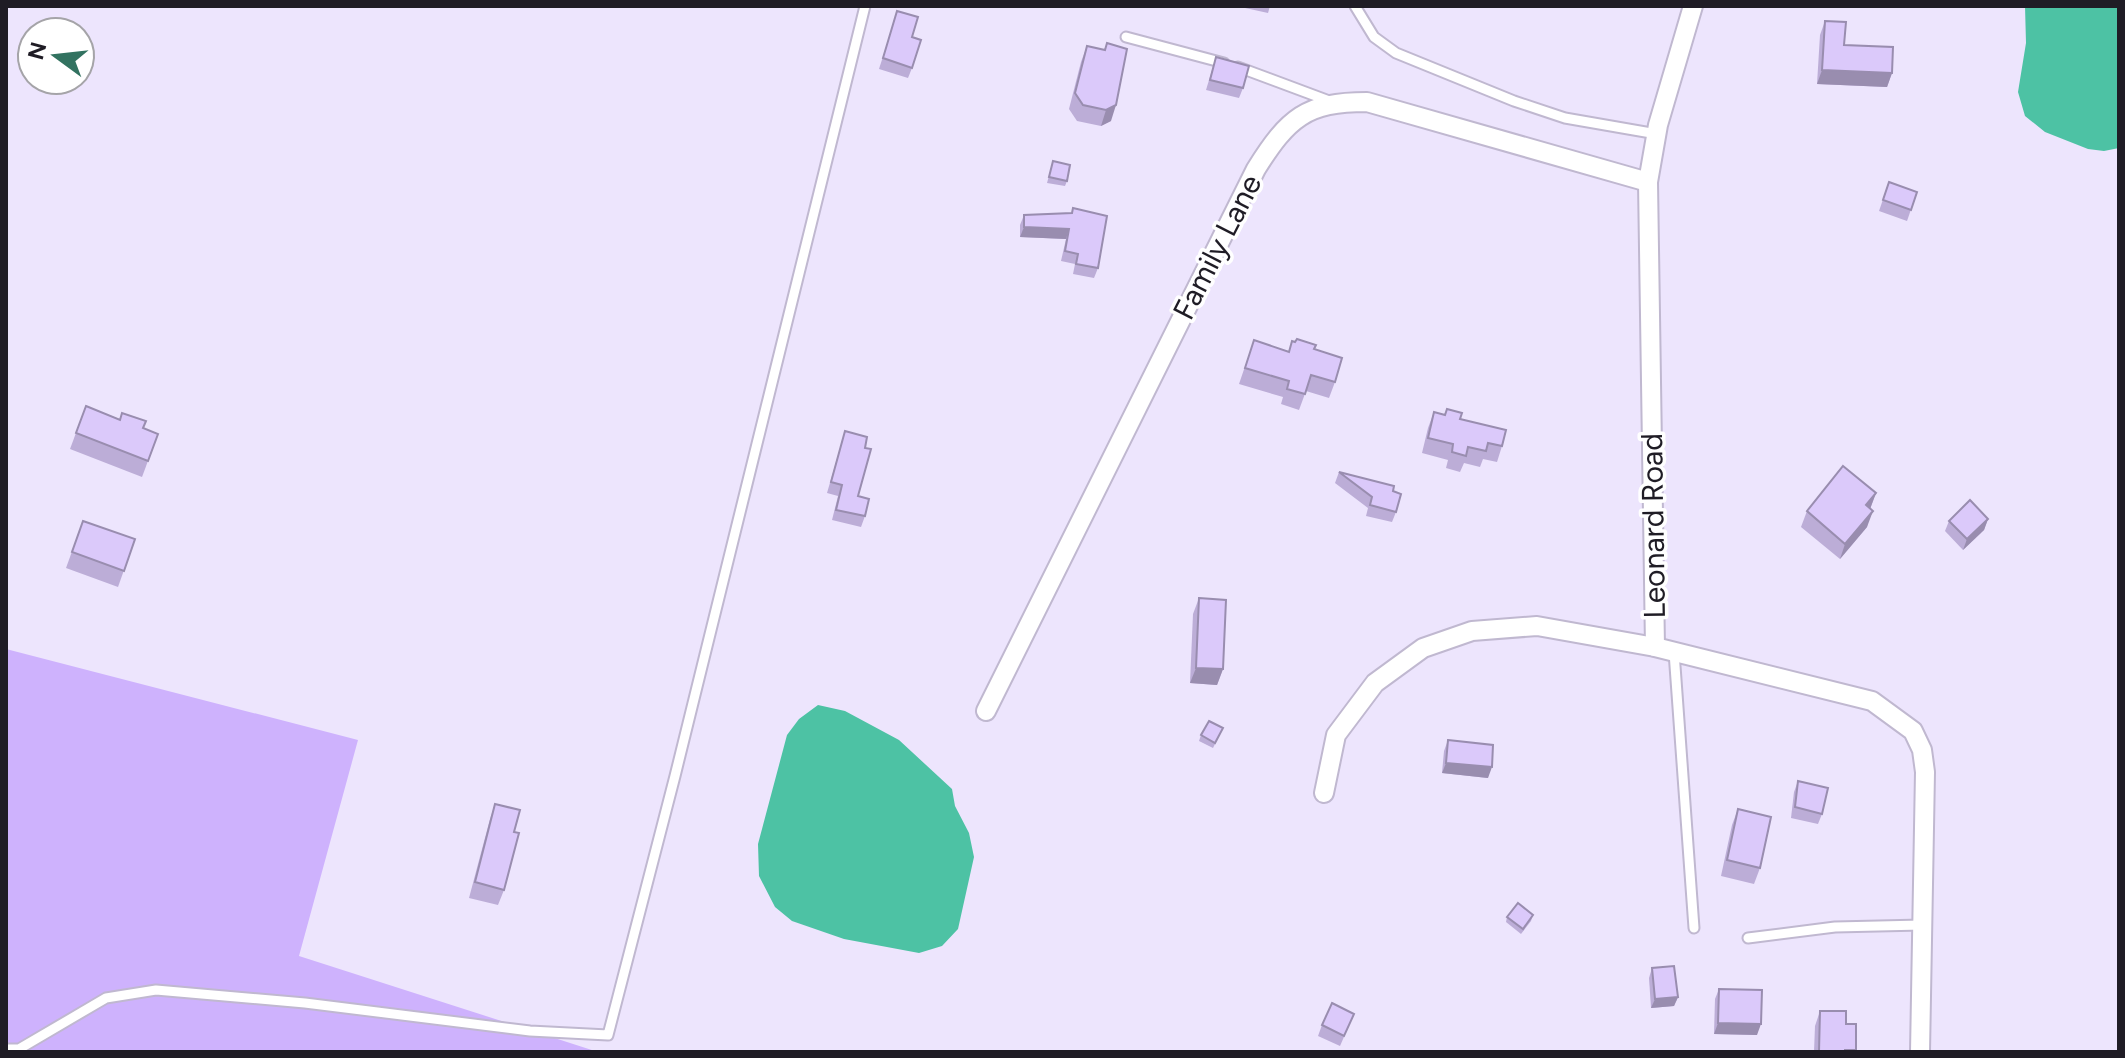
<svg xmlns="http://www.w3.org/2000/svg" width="2125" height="1058" font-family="Figtree,sans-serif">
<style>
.green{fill:#ceb2fd}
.water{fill:#4dc2a4}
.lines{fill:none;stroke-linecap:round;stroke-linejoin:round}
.service-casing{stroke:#c0b8d0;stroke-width:13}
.minor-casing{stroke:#c0b8d0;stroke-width:22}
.service{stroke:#fff;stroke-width:9}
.minor{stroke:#fff;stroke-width:18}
.wall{fill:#bcadd7}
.shaded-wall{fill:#998daf}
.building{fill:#dbc9fa;stroke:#998daf;stroke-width:2}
.labels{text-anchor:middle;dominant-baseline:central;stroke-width:7;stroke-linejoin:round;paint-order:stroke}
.street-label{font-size:30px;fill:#1f1c25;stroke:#fff}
</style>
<rect width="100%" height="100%" fill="#ede5fd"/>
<!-- green -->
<path class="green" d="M6 649 358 740 299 956 598 1052H6Z"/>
<!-- water -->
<g class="water">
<path d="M2025 6H2119V148L2104 151 2088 149 2045 132 2025 116 2018 92 2026 43Z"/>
<path d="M818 705 845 711 899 740 952 789 955 806 969 833 974 857 958 929 942 946 919 953 844 939 792 921 775 907 759 876 758 844 787 735 799 719Z"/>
</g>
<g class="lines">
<defs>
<g id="service">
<path d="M1355 6 1374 37 1396 53 1514 101 1565 118 1657 134"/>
<path d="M1126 37 1224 63"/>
<path d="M1238 67 1332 102"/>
<path d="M1674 652 1694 928"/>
<path d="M1748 938 1835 927 1922 925"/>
<path d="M6 1049H19L106 998 156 990 305 1003 530 1031 608 1035 675 776 865 6"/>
</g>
<g id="minor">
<path d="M1655 647 1648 182 1658 125 1693 6"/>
<path d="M986 711 1256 169C1288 118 1306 102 1367 102L1648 182"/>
<path d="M1324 793 1336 735 1375 683 1423 648 1472 631 1537 626 1655 647 1872 701 1913 731 1922 750 1925 772 1920 1052"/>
</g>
</defs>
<!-- service casing -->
<use href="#service" class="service-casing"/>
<!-- minor casing -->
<use href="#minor" class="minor-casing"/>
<!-- service -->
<use href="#service" class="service"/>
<!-- minor -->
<use href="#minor" class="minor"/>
</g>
<!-- wall -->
<g class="wall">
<path d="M1236 6H1270L1268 13Z"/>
<path d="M1825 21 1844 45 1892 73 1887 87 1817 84 1820 35Z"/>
<path d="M894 22 912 37V68L908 78 879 69Z"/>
<path d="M1087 46 1111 121 1101 126 1077 121 1069 109 1081 62Z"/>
<path d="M1216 57 1243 88 1239 98 1206 90Z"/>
<path d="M1053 161 1067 181 1065 186 1047 183Z"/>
<path d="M1889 182 1917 192 1907 221 1879 211Z"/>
<path d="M1071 213 1098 268 1094 278 1073 274 1075 264 1061 261 1066 239 1020 237V225L1024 215Z"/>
<path d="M1254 340 1288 351 1314 349 1335 382 1329 398 1306 391 1299 410 1281 404 1283 397 1239 384Z"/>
<path d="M86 406 158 434 142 477 70 449Z"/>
<path d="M1434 412 1460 419 1502 446 1497 462 1483 459 1480 467 1464 463 1460 472 1446 468 1448 460 1422 453 1428 428Z"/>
<path d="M845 431 865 448 858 496 865 516 861 527 832 520 838 496 827 493Z"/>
<path d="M1339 472 1393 491 1396 512 1392 522 1366 516 1368 508 1335 483Z"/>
<path d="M1876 493 1870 509 1867 527 1840 559 1801 527 1807 511Z"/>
<path d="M1988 519 1984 530 1963 550 1945 531 1949 521Z"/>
<path d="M83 521 135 539 118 587 66 568Z"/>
<path d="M1199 598 1223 669 1217 685 1190 683 1193 614Z"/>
<path d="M1223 728 1213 748 1199 741 1201 735Z"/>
<path d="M1448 740 1488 778 1442 773 1444 751Z"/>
<path d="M1798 781 1822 814 1818 824 1791 818 1794 792Z"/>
<path d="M495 804 504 890 498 905 469 898 490 819Z"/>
<path d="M1738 809 1760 868 1754 884 1721 876 1732 825Z"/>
<path d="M1533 915 1531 921 1521 934 1506 922 1507 917Z"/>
<path d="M1652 968 1678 997 1674 1006 1651 1008 1649 978Z"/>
<path d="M1719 989 1757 1035 1714 1034 1715 999Z"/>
<path d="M1820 1011 1846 1024 1855 1052H1814L1815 1026Z"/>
<path d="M1354 1014 1340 1046 1318 1036 1322 1025Z"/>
</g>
<!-- shaded-wall -->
<g class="shaded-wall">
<path d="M1822 70 1892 73 1887 87 1817 84Z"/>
<path d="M1116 105 1111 121 1101 126 1106 110Z"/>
<path d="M1024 227 1069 229 1066 239 1020 237Z"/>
<path d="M1876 493 1870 509 1866 505Z"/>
<path d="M1873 511 1867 527 1840 559 1845 544Z"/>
<path d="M1988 519 1984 530 1963 550 1967 539Z"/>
<path d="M1196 668 1223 669 1217 685 1190 683Z"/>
<path d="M1446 763 1492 767 1488 778 1442 773Z"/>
<path d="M1678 997 1674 1006 1651 1008 1655 999Z"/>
<path d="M1718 1023 1761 1024 1757 1035 1714 1034Z"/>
</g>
<!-- building -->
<g class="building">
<path d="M897 11 918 17 912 37 921 40 912 68 883 58Z"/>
<path d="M1825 21 1846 22 1844 45 1893 47 1892 73 1822 70Z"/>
<path d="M1107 43 1127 49 1116 105 1106 110 1083 105 1075 93 1087 46 1105 50Z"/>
<path d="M1216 57 1249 66 1243 88 1210 80Z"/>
<path d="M1053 161 1070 165 1067 181 1049 177Z"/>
<path d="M1889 182 1917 192 1911 210 1883 200Z"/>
<path d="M1073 208 1107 216 1098 268 1076 264 1078 254 1065 251 1069 229 1024 227V215L1072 213Z"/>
<path d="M1297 339 1316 345 1314 349 1342 358 1335 382 1311 375 1305 394 1287 389 1289 381 1245 368 1254 340 1289 352 1292 341 1295 342Z"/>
<path d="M86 406 120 420 122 413 146 421 143 428 158 434 148 461 76 433Z"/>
<path d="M1447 409 1462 413 1460 419 1506 430 1502 446 1488 443 1486 451 1468 447 1466 456 1452 452 1453 444 1428 438 1434 412 1445 415Z"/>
<path d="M845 431 867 437 865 448 871 449 858 496 869 499 865 516 836 510 842 485 831 482Z"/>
<path d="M1843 466 1876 493 1866 505 1873 511 1845 544 1807 511Z"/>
<path d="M1339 472 1394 486 1393 491 1401 494 1396 512 1370 505 1372 497Z"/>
<path d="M1970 500 1988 519 1967 539 1949 521Z"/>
<path d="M83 521 135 539 124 571 72 552Z"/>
<path d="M1199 598 1226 600 1223 669 1196 668Z"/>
<path d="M1209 721 1223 728 1215 743 1201 735Z"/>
<path d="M1448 740 1493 745 1492 767 1446 763Z"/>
<path d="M1798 781 1828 788 1822 814 1795 807Z"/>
<path d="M495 804 520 810 514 832 519 833 504 890 475 882Z"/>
<path d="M1738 809 1771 817 1760 868 1727 860Z"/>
<path d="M1518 903 1533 915 1523 929 1507 917Z"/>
<path d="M1674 966 1678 997 1655 999 1652 968Z"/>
<path d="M1719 989 1762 990 1761 1024 1718 1023Z"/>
<path d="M1332 1003 1354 1014 1344 1036 1322 1025Z"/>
<path d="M1820 1011H1846V1024H1856V1050H1845V1052H1819Z"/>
</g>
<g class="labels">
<!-- street labels -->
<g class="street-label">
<text transform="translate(1217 247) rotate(-63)">Family Lane</text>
<text transform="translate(1653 526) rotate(-91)">Leonard Road</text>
</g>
</g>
<!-- border -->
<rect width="2125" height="1058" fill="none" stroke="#1f1c25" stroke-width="16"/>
<!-- north arrow -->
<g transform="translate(56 56) rotate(285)"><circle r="38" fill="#ffffff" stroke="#a5a4a8" stroke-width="2"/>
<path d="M0-6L14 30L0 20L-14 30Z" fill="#327260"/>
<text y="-12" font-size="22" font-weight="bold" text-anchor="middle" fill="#1f1c25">N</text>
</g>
</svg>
